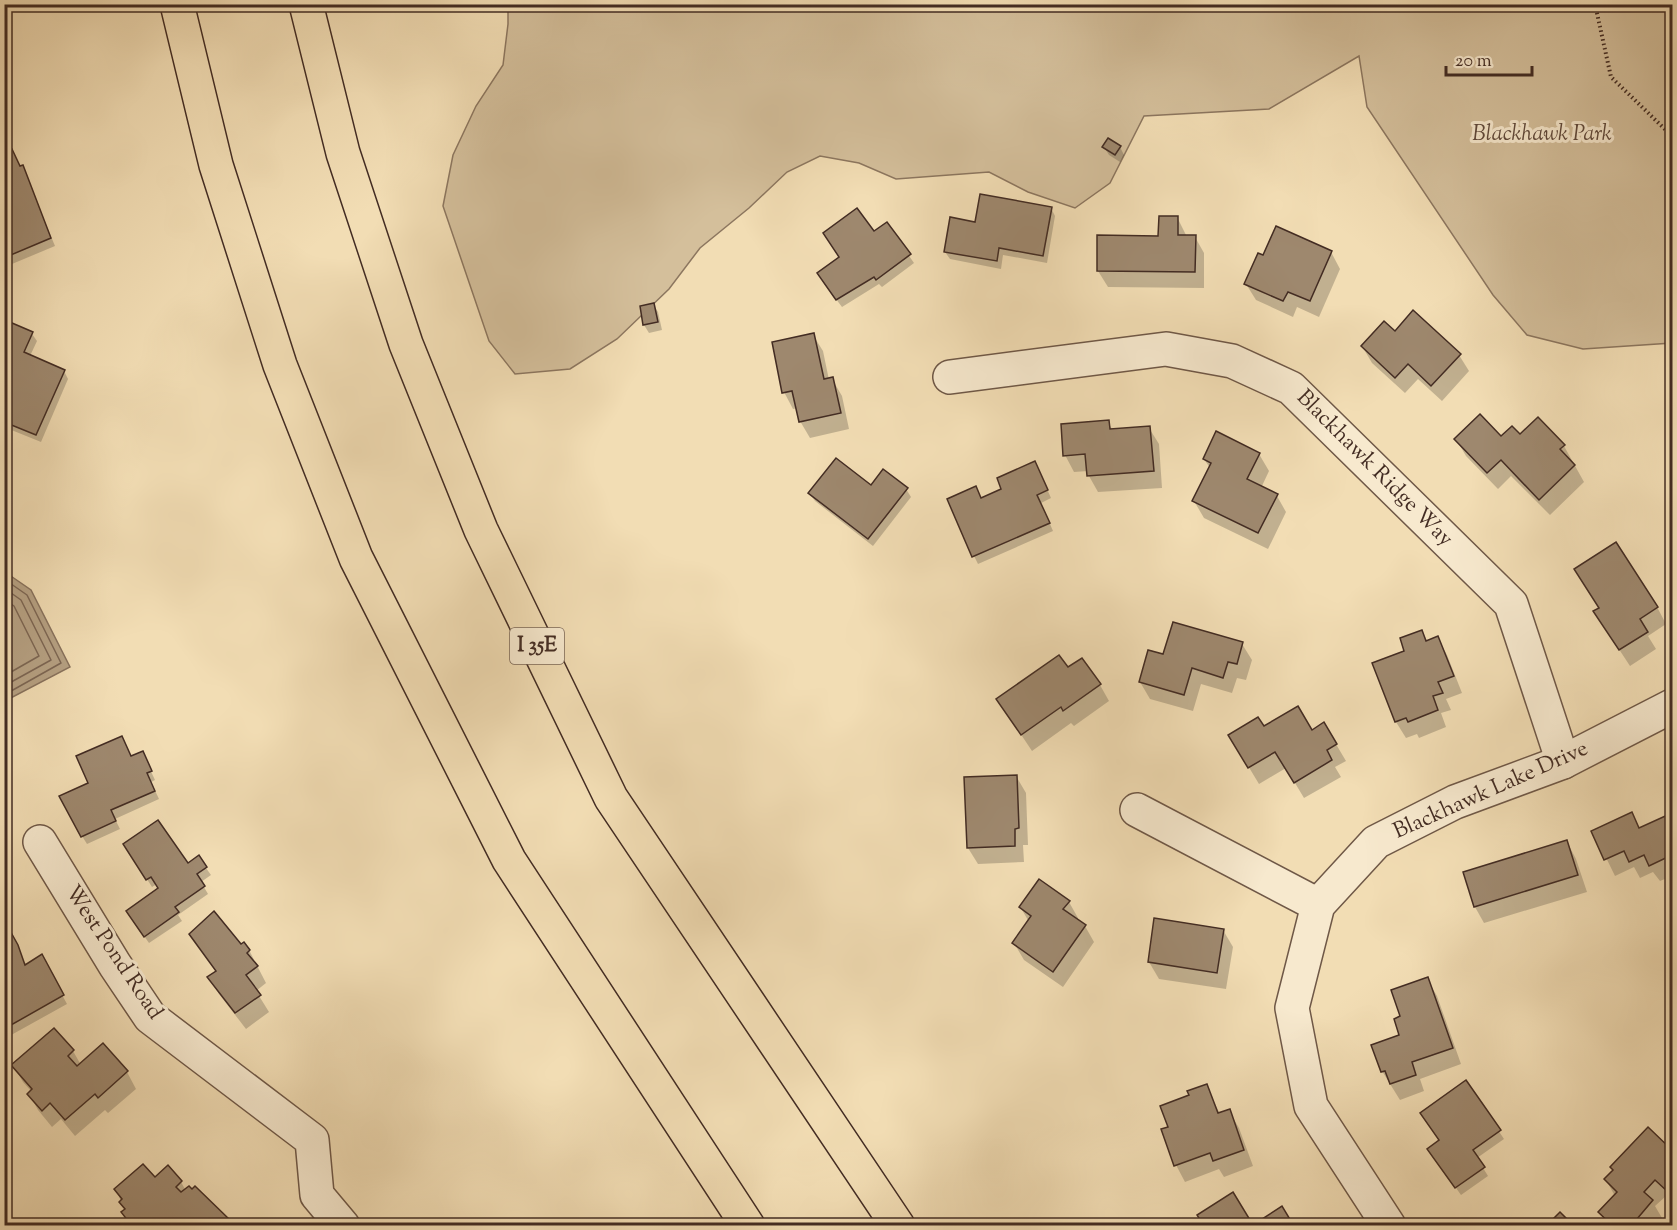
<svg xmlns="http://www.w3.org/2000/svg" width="1677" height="1230" font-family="'Sorts Mill Goudy',serif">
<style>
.green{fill:#d4bf9b;stroke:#8c765f;stroke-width:1.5}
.water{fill:#b6a183;stroke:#88725d;stroke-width:1.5}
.shadow{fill:#0003}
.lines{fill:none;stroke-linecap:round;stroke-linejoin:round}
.shore{stroke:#7c6653;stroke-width:1.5}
.building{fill:#9e886e;stroke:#432c23;stroke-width:1.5}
.street-casing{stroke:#6f5847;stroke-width:36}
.highway-casing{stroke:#432c23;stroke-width:36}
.path{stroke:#432c23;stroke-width:4;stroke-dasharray:1.5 3;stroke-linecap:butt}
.street{stroke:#f7e9ce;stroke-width:33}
.highway{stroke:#f2ddb4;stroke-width:33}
.labels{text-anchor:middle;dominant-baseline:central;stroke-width:6;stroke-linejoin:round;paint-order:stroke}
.shield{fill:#f7e9ce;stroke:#796556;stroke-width:1.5}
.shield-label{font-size:21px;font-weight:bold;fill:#432c23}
.park-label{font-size:22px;font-style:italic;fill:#60493b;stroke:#f7e9ce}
.street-label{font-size:22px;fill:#432c23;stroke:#f7e9ce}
</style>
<rect width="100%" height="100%" fill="#f2ddb4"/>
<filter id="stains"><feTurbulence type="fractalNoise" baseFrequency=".00333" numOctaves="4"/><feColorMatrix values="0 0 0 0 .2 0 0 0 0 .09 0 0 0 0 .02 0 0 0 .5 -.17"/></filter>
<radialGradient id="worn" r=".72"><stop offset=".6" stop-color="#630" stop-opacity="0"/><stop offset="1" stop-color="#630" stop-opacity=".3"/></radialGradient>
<!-- green -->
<path class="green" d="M508 5H1672V343L1583 349 1527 335 1493 295 1367 107 1359 56 1269 109 1144 116 1110 183 1075 208 1028 192 989 172 896 179 859 163 820 156 787 172 749 208 700 248 669 289 617 339 570 369 515 374 489 341 443 206 453 155 476 106 503 65 508 24Z"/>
<!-- water -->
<path class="water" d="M5 572 31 590 70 667 5 701Z"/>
<!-- shadow -->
<g class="shadow">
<path d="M1104 147H1120L1124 155 1120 162 1109 155Z"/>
<path d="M22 167 55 246 12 264 4 250 20 168Z"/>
<path d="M1051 208 1055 216 1047 263 1003 255 1001 269 950 259 945 252 976 224Z"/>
<path d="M1177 217 1187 237H1195L1204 253V288L1108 287 1098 271 1160 238Z"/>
<path d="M887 224 914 263 882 287 879 284 842 307 823 282 874 233Z"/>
<path d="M1331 252 1340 269 1319 317 1297 307 1293 317 1256 300 1246 284 1264 257Z"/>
<path d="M653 304 658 312 662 330 649 333 644 325 642 307Z"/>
<path d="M6 322 32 334 37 341 30 356 64 371 68 379 41 442 4 427V384L9 376 4 374Z"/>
<path d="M1395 333 1459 355 1469 371 1442 401 1418 379 1405 393 1372 363 1362 346Z"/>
<path d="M813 335 823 351 829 380 832 379 842 396 849 429 810 438 800 421 798 408 793 409 784 392Z"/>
<path d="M1108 422 1113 431 1149 428 1159 444 1162 488 1098 492 1089 476 1088 471 1074 472 1065 455Z"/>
<path d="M1520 437 1564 446 1584 482 1550 515 1511 476 1498 489 1466 456 1456 439Z"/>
<path d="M1259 454 1269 471 1261 488 1277 496 1286 512 1268 549 1204 518 1194 501 1210 468 1204 459Z"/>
<path d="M1039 471 1051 498 1041 503 1053 531 978 564 974 556 976 488 982 499Z"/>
<path d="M906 489 911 497 873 546 815 501 810 494Z"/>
<path d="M1657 607 1666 624 1648 636 1656 649 1630 666 1605 628Z"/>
<path d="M1422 632 1428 642 1438 638 1447 655 1462 693 1446 699 1451 710 1441 713 1446 727 1419 738 1417 734 1406 738 1396 722 1374 664 1406 651Z"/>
<path d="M1242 644 1252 660 1246 680 1237 678 1232 693 1201 684 1193 711 1150 699 1140 682 1164 656Z"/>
<path d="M1068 669 1100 685 1109 701 1074 726 1071 723 1032 751 998 700Z"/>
<path d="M1324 724 1346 761 1335 767 1341 777 1304 798 1286 768 1259 784 1230 736 1263 728 1312 732Z"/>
<path d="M146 761 155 780 151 782 159 799 115 819 120 829 87 844 82 836 90 784Z"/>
<path d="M1016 776 1026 793 1028 845H1023L1024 862 978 864 968 848Z"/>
<path d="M1632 814 1640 829 1672 815V876L1660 881 1653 872 1640 878 1634 867 1615 876 1593 831Z"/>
<path d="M1567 842 1576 859 1587 892 1484 923 1475 907 1465 873Z"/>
<path d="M125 845 187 865 206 868 211 875 201 882 208 894 178 915 182 921 149 943 132 919 160 889 157 884 152 887Z"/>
<path d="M4 879 12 898 4 901Z"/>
<path d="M1069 902 1078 918 1077 920 1085 926 1094 942 1063 987 1024 960 1014 943 1029 922 1021 908Z"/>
<path d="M7 929 26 966 41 956 67 1004 4 1039V931Z"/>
<path d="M1223 930 1233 947 1226 989 1159 979 1149 962Z"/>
<path d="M191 934 241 947 249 950 266 983 256 991 269 1012 246 1029 219 994 209 978 217 972Z"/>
<path d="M1427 979 1437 996 1461 1064 1420 1079 1424 1091 1400 1100 1382 1071 1401 1036 1402 1017Z"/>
<path d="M103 1045 127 1072 136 1089 108 1113 105 1110 75 1136 61 1119 52 1127 38 1110 29 1094 31 1091 23 1082 13 1065 73 1051 81 1065Z"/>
<path d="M1466 1082 1504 1139 1477 1158 1488 1176 1461 1195 1434 1157Z"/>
<path d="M1206 1086 1220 1114 1229 1111 1239 1128 1253 1166 1224 1177 1219 1169 1185 1182 1176 1165 1191 1096Z"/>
<path d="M1648 1129 1672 1152V1202L1666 1196 1655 1206 1662 1218 1655 1226H1608L1600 1212 1615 1196 1606 1180Z"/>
<path d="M155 1179 181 1182 186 1191 228 1221 231 1226H130L122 1213 125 1210 116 1190Z"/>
</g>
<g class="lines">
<!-- shore -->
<g class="shore">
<path d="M4 579 27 595 61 663 4 695"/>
<path d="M4 588 21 600 51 660 4 686"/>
<path d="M4 599 14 606 39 656 4 676"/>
</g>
</g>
<!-- building -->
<g class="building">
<path d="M1108 138 1121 146 1115 155 1102 147Z"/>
<path d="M12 149 20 166 23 165 51 238 6 257 4 253V152Z"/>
<path d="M980 194 1052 207 1043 256 999 248 997 261 944 252 950 217 975 222Z"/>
<path d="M857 208 874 231 887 222 911 254 876 280 874 277 836 300 817 273 839 257 823 233Z"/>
<path d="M1159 216H1178V235H1196L1195 272 1097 271V235L1158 236Z"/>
<path d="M1276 226 1332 251 1310 301 1288 292 1283 301 1244 284 1258 253 1263 255Z"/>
<path d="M654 303 658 322 643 325 640 306Z"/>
<path d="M1413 310 1461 354 1431 386 1408 364 1395 378 1361 346 1384 321 1395 331Z"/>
<path d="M5 320 33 332 24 352 65 370 36 435 4 422V383L10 371 4 369Z"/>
<path d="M814 333 824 379 833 377 841 413 799 422 792 391 782 393 772 342Z"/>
<path d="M1480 414 1501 436 1512 426 1520 434 1538 417 1565 445 1560 449 1575 465 1539 500 1501 460 1487 473 1454 439Z"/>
<path d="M1109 420 1110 429 1150 426 1154 471 1087 476 1085 454 1063 456 1061 424Z"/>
<path d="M1216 431 1260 453 1247 479 1278 494 1258 533 1192 501 1211 463 1203 459Z"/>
<path d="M836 458 871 485 883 469 908 488 868 539 808 493Z"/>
<path d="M1035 461 1048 490 1037 495 1050 523 972 557 947 499 976 486 981 498 1001 489 997 478Z"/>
<path d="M1616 542 1658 607 1640 619 1648 632 1619 650 1593 611 1599 608 1574 569Z"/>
<path d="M1173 622 1243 642 1237 664 1228 662 1223 678 1192 668 1184 695 1139 682 1148 650 1163 654Z"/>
<path d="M1422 630 1426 641 1438 636 1454 676 1438 682 1443 693 1433 696 1438 710 1408 722 1406 718 1395 722 1372 663 1404 651 1400 638Z"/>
<path d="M1059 655 1068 667 1082 658 1101 684 1063 711 1061 707 1021 735 996 699Z"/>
<path d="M1298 706 1312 730 1324 722 1337 744 1327 750 1332 760 1294 783 1275 752 1248 768 1228 735 1258 717 1264 726Z"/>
<path d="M122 736 131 756 143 751 152 771 147 773 155 791 111 810 116 821 81 837 59 796 88 783 76 756Z"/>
<path d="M1017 775 1019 828 1015 829V846L967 848 964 777Z"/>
<path d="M1632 812 1639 828 1672 813V855L1649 866 1644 855 1629 862 1624 851 1604 860 1591 831Z"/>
<path d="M158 820 188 863 199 855 207 867 197 874 205 886 175 907 179 912 144 937 126 911 158 888 151 877 146 880 123 844Z"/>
<path d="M1567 840 1578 875 1474 907 1463 872Z"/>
<path d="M1039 879 1070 901 1063 909 1086 925 1053 972 1012 943 1031 916 1019 907Z"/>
<path d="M214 911 241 944 244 942 250 950 247 953 258 966 246 975 261 995 235 1013 207 977 216 971 189 934Z"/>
<path d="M1154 918 1224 929 1217 973 1148 962Z"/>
<path d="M8 927 18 945 25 965 42 954 64 995 4 1029V929Z"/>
<path d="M1428 977 1453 1048 1412 1062 1416 1075 1390 1084 1385 1071 1381 1072 1371 1045 1399 1035 1394 1019 1400 1016 1391 990Z"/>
<path d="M54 1028 74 1050 68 1056 77 1066 103 1043 128 1071 98 1098 95 1094 65 1120 50 1103 42 1111 27 1094 32 1089 11 1065Z"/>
<path d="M1466 1080 1501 1130 1473 1150 1485 1167 1455 1188 1427 1149 1439 1140 1420 1113Z"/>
<path d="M1207 1084 1218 1113 1230 1109 1244 1150 1213 1161 1210 1153 1174 1166 1161 1129 1168 1127 1160 1106 1189 1095 1187 1091Z"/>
<path d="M1648 1127 1672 1150V1187L1668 1192 1655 1180 1644 1192 1653 1200 1631 1226H1613L1598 1212 1617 1192 1604 1179 1613 1170 1610 1167Z"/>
<path d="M143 1164 155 1177 168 1165 182 1181 176 1187 181 1192 189 1186 192 1189 195 1186 230 1220 224 1226H190L186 1220 179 1226H144L143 1224 132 1226 121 1212 125 1209 119 1202 122 1199 114 1189Z"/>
<path d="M1233 1192 1253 1225 1282 1206 1294 1226H1204L1197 1215Z"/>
<path d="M1560 1212 1574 1226H1546Z"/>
</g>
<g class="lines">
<defs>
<g id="street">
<path d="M950 377 1166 349 1232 361 1291 388 1511 604 1563 762"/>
<path d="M1137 810 1318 905"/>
<path d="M40 842 115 965 150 1017 312 1140 317 1195 343 1226"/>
<path d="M1389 1226 1311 1106 1292 1008 1318 905 1376 842 1455 802 1563 762 1672 706"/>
</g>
<g id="highway">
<path d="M177 4 216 165 280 365 356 558 509 860 748 1226"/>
<path d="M306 4 343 153 406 344 481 530 611 798 898 1226"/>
</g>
</defs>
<!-- street casing -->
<use href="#street" class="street-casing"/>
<!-- highway casing -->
<use href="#highway" class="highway-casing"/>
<!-- path -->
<path class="path" d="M1595 4 1611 77 1672 136"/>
<!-- street -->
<use href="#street" class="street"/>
<!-- highway -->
<use href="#highway" class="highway"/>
</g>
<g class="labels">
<!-- shield labels -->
<rect class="shield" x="510" y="628" width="54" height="36" rx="4.5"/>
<g class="shield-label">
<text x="537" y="646">I 35E</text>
</g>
<!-- park labels -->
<g class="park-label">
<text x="1542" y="135">Blackhawk Park</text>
</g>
<!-- street labels -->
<g class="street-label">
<text transform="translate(1374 469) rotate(45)">Blackhawk Ridge Way</text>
<text transform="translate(1491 791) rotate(-24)">Blackhawk Lake Drive</text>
<text transform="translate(113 953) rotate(56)">West Pond Road</text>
</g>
</g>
<!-- margin -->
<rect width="1677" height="1230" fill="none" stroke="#f2ddb4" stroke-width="24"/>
<rect x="6" y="6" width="1665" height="1218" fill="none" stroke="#432c23" stroke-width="3"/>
<rect x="12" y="12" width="1653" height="1206" fill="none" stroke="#432c23" stroke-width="1.5"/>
<!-- scale -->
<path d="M1446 66v9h86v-9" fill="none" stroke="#432c23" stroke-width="3"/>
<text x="1455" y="66" font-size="18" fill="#432c23" stroke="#f7e9ce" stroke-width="4.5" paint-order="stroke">20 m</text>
<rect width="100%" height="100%" filter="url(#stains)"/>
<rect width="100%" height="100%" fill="url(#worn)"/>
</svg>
